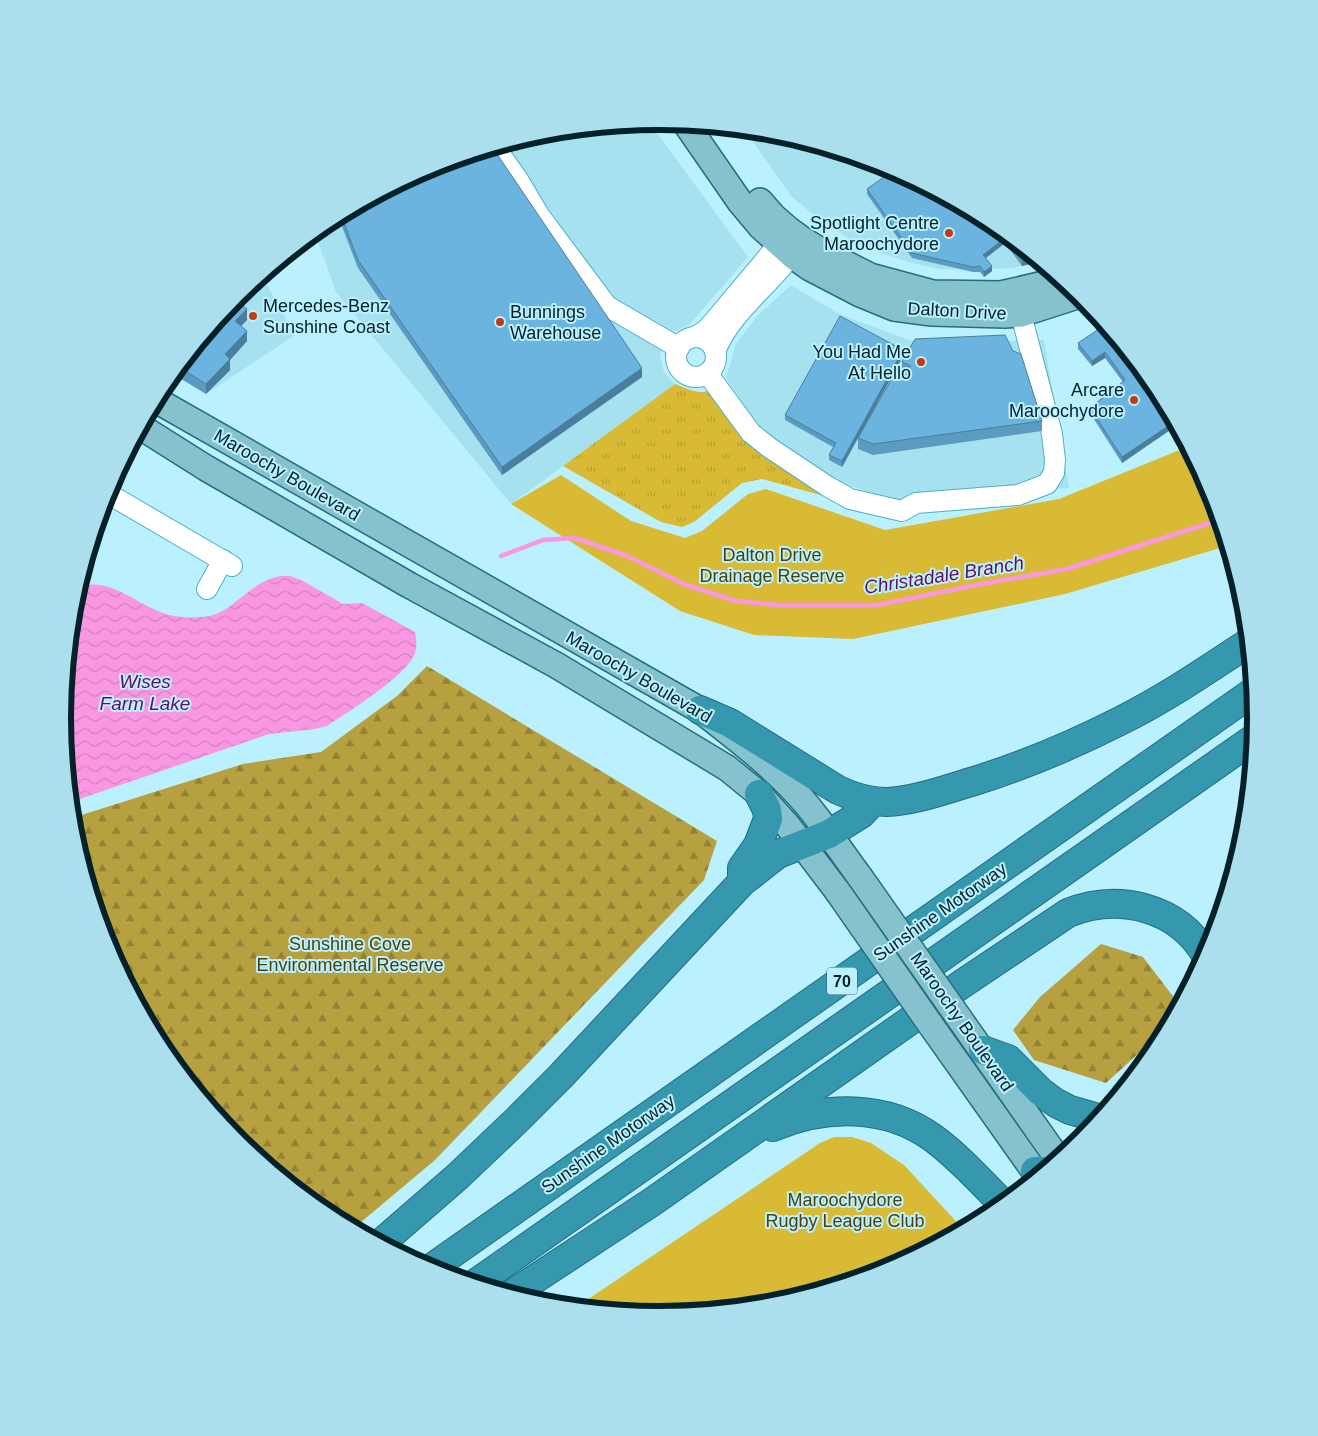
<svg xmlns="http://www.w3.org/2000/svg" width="1318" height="1436" font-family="Helvetica,sans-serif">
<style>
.built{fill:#a6e1f0}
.grass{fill:url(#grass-tufts)}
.forest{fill:url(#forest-firs)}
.green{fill:#d8ba34}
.water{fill:url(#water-waves)}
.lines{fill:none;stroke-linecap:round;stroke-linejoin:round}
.stream{stroke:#f997e2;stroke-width:4.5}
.minor-casing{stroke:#4dafc6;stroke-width:22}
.major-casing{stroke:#236e7f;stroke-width:28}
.highway-casing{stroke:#236e7f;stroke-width:30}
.minor{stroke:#fff;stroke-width:20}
.major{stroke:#86c1ce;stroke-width:25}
.highway{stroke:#3598ae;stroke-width:28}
.major-bridge-casing{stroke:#236e7f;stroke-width:28;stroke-linecap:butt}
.major-bridge{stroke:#86c1ce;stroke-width:25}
.wall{fill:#5c9bc1}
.shaded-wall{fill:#4b7e9d}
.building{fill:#6bb4e0;stroke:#4b7e9d}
.poi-dot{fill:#c43b10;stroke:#bbf0ff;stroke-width:2}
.labels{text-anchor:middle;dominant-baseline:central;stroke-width:4;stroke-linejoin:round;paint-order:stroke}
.shield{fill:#bbf0ff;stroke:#3a5f68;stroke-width:1}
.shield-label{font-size:16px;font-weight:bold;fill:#022128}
.poi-label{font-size:18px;fill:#022128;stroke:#bbf0ff;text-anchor:end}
.street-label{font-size:18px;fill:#022128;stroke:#bbf0ff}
.park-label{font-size:18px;fill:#4d410b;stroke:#bbf0ff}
.water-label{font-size:19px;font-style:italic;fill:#660f58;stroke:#bbf0ff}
.rim{fill:none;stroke:#022128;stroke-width:6}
</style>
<defs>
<pattern id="grass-tufts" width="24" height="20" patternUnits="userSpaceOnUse" patternTransform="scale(1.25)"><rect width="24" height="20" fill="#d8ba34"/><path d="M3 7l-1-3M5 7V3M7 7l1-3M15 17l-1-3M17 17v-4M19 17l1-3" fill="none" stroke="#b8a02e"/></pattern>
<pattern id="forest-firs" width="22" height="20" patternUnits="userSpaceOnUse" patternTransform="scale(1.25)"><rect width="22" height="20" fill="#b7a03f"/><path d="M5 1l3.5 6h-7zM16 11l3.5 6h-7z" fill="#938235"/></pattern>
<pattern id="water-waves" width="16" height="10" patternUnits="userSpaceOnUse" patternTransform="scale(1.25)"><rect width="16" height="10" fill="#f997e2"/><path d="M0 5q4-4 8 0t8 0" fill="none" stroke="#d482c2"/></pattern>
</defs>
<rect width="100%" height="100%" fill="#bbf0ff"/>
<!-- built -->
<g class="built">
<path d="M649 122 748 257 689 325 673 332 664 343 660 356 664 372 675 384 511 504 336 292 315 233 328 222 431 167 543 133Z"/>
<path d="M745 130 776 133 888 167 991 222 1038 261 1013 268 974 270 938 269 908 262 861 246 824 223 791 196Z"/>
<path d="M262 276 295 335 206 394 173 374 237 296Z"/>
<path d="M791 285 839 314 915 342 1044 340 1069 488 894 500 835 481 760 430 726 378 736 344 757 316Z"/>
</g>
<!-- grass -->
<path class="grass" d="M675 384C688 389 700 396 714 389L828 497 762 479 742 483 694 522 682 527 661 522 563 466Z"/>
<!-- forest -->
<g class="forest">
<path d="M427 666 717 841 704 880 435 1160 354 1228 327 1214 237 1140 163 1049 108 946 74 834 72 818 243 764 321 752 397 696Z"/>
<path d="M1101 944 1143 957 1175 999 1151 1042 1106 1083 1034 1060 1013 1030 1040 997Z"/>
</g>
<!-- green -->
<g class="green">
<path d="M1187 447 1210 490 1227 546 1065 594 853 639 754 635 680 611 511 504 561 475 631 521 685 538 702 531 748 494 766 489 885 530 1059 499Z"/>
<path d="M834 1137H852L871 1143 904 1165 963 1229 887 1269 775 1303 659 1314 578 1306 820 1143Z"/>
</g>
<!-- water -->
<path class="water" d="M281 576H290L303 581 343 604 362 603 415 632C416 640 418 647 414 655 406 676 348 712 327 726L315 729 269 734 71 802 63 718 74 601 79 586C120 577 143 615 182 617 193 618 205 618 216 614 239 605 252 581 281 576Z"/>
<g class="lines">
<!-- stream -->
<path class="stream" d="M501 556 543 540 575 538 627 556 686 585 736 601 777 605H878L981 584 1067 569 1219 520"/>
<defs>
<g id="minor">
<path d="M495 147 519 181 539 215 607 306 679 348"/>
<path d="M695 337 706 330 715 320 767 258 787 231"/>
<circle cx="696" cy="357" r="20"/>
<path d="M715 352C731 310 776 281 800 244"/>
<path d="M707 373 751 433 770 448 827 486 850 499 902 511 916 503 1018 495 1047 484 1054 473 1055 460 1052 434 1021 314"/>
<path d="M107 493 232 566"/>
<path d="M207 589 223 560"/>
</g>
<g id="major">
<path d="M686 124 740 202 761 227 793 256 810 268 860 294 894 308 932 313 1005 315 1021 314 1080 295"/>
<path d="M760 201 773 216 788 229 803 240 821 251 870 276 933 293 1001 294 1061 280"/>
<path d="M156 400 700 710C737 739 777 769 807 805 826 828 842 853 860 877"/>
<path d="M141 427 206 468 409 585 556 665 727 768 759 794 788 826 838 892"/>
<path d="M952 1008 1058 1159"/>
<path d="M930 1024 1037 1175"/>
</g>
<g id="highway">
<path d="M700 710 730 723 838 790C853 797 869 802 886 802 914 801 944 790 971 782 1023 766 1073 745 1122 720 1166 698 1207 670 1248 643"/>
<path d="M742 878V868L758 845 768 819 767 810 759 794"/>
<path d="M983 1050 1008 1059 1041 1092 1056 1103 1070 1110 1098 1118"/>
<path d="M773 1127C825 1105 886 1104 933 1138 959 1157 981 1182 1003 1204"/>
<path d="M1035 1171H1043"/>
<path d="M381 1243 457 1177 518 1119 560 1077 742 882 778 854 829 834 861 814 873 801"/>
<path d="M430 1269 1253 692"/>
<path d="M476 1283 1253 739"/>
<path d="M512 1294 652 1202 962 984 1068 913C1118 893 1177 906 1206 955"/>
</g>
</defs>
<!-- minor casing -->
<use href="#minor" class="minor-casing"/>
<!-- major casing -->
<use href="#major" class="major-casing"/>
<!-- highway casing -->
<use href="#highway" class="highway-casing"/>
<!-- minor -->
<use href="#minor" class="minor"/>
<!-- major -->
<use href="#major" class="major"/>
<!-- highway -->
<use href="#highway" class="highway"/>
<defs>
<g id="major-bridge">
<path d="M860 877 952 1008"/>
<path d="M838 892 930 1024"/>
</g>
</defs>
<!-- major-bridge casing -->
<use href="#major-bridge" class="major-bridge-casing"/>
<!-- major-bridge -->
<use href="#major-bridge" class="major-bridge"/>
</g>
<!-- wall -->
<g class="wall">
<path d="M431 167 642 377 502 475 358 268 338 216Z"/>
<path d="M867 189 991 222 1033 263 1022 266 1005 243 986 258 992 271 984 277 980 272H973L912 258 867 194Z"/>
<path d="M235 299 247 320 241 326 247 341 230 360V370L206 394 173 374Z"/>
<path d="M1105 325 1155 387 1176 426 1122 463 1090 413V408L1123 382 1105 358 1092 366 1078 349V343Z"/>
<path d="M903 356 842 467 829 460V455L833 447 785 420V415Z"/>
<path d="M902 362 1042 421V431L873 455 858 449V438L902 370Z"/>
</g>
<!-- shaded-wall -->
<g class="shaded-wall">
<path d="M1005 238V243L983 260V255Z"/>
<path d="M1033 257 1036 260 1033 263 1022 266V260Z"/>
<path d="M992 266V271L984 277V272Z"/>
<path d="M247 309V320L235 332V321Z"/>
<path d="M247 331V341L230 360V370L206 394V384L225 354Z"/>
<path d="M903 350V356L842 467V461Z"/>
<path d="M1105 352V358L1092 366V361Z"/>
<path d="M642 368V377L502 475V467Z"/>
<path d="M1174 422 1176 426 1122 463V457Z"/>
</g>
<!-- building -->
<g class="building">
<path d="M492 148 499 157 642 368 502 467 358 260 341 215 431 167Z"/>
<path d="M894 170 991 222 1033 257 1022 260 1005 238 983 255 992 266 984 272 980 266 973 267 912 253 867 189Z"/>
<path d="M235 299 247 309 235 321 247 331 225 354 230 359 206 384 179 367Z"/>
<path d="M840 316 903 350 842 461 829 455 836 443 785 415Z"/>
<path d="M1105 325 1155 387 1174 422 1122 457 1090 408 1125 380 1105 352 1092 361 1078 343Z"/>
<path d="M1005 335 1013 351 1021 354 1042 421 873 444 858 438 895 373 911 366 902 362 915 339Z"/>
</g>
<!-- markers -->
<g class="poi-dot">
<circle cx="949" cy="233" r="5"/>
<circle cx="253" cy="316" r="5"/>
<circle cx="500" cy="322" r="5"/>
<circle cx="921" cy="362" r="5"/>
<circle cx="1134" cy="400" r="5"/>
</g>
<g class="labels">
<!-- shield labels -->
<rect class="shield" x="827" y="967.5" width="30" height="27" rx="4"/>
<g class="shield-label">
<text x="842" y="981">70</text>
</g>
<!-- poi labels -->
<g class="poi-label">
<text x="939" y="223">Spotlight Centre<tspan x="939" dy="21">Maroochydore</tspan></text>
<text x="263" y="306" text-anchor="start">Mercedes-Benz<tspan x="263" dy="21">Sunshine Coast</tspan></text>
<text x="510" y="312" text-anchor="start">Bunnings<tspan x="510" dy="21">Warehouse</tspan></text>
<text x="911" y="352">You Had Me<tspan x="911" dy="21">At Hello</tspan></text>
<text x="1124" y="390">Arcare<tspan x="1124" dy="21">Maroochydore</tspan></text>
</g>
<!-- street labels -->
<g class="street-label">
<text transform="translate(957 311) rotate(3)">Dalton Drive</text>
<text transform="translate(287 475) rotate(30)">Maroochy Boulevard</text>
<text transform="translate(639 677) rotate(30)">Maroochy Boulevard</text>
<text transform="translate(940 912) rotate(-35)">Sunshine Motorway</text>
<text transform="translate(962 1022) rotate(55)">Maroochy Boulevard</text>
<text transform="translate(608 1144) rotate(-35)">Sunshine Motorway</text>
</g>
<!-- park labels -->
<g class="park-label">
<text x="772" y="555">Dalton Drive<tspan x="772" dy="21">Drainage Reserve</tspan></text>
<text x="350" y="944">Sunshine Cove<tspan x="350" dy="21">Environmental Reserve</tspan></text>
<text x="845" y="1200">Maroochydore<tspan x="845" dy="21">Rugby League Club</tspan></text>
</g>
<!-- water labels -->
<g class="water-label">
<text transform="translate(944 575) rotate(-9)">Christadale Branch</text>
<text x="145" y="681">Wises<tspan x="145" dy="22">Farm Lake</tspan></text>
</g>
</g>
<!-- crop -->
<path d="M0 0H1318V1436H0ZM71 718a588 588 0 1 1 1176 0a588 588 0 1 1-1176 0Z" fill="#acdfee" fill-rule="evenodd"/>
<path class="rim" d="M71 718a588 588 0 1 1 1176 0a588 588 0 1 1-1176 0Z"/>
</svg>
